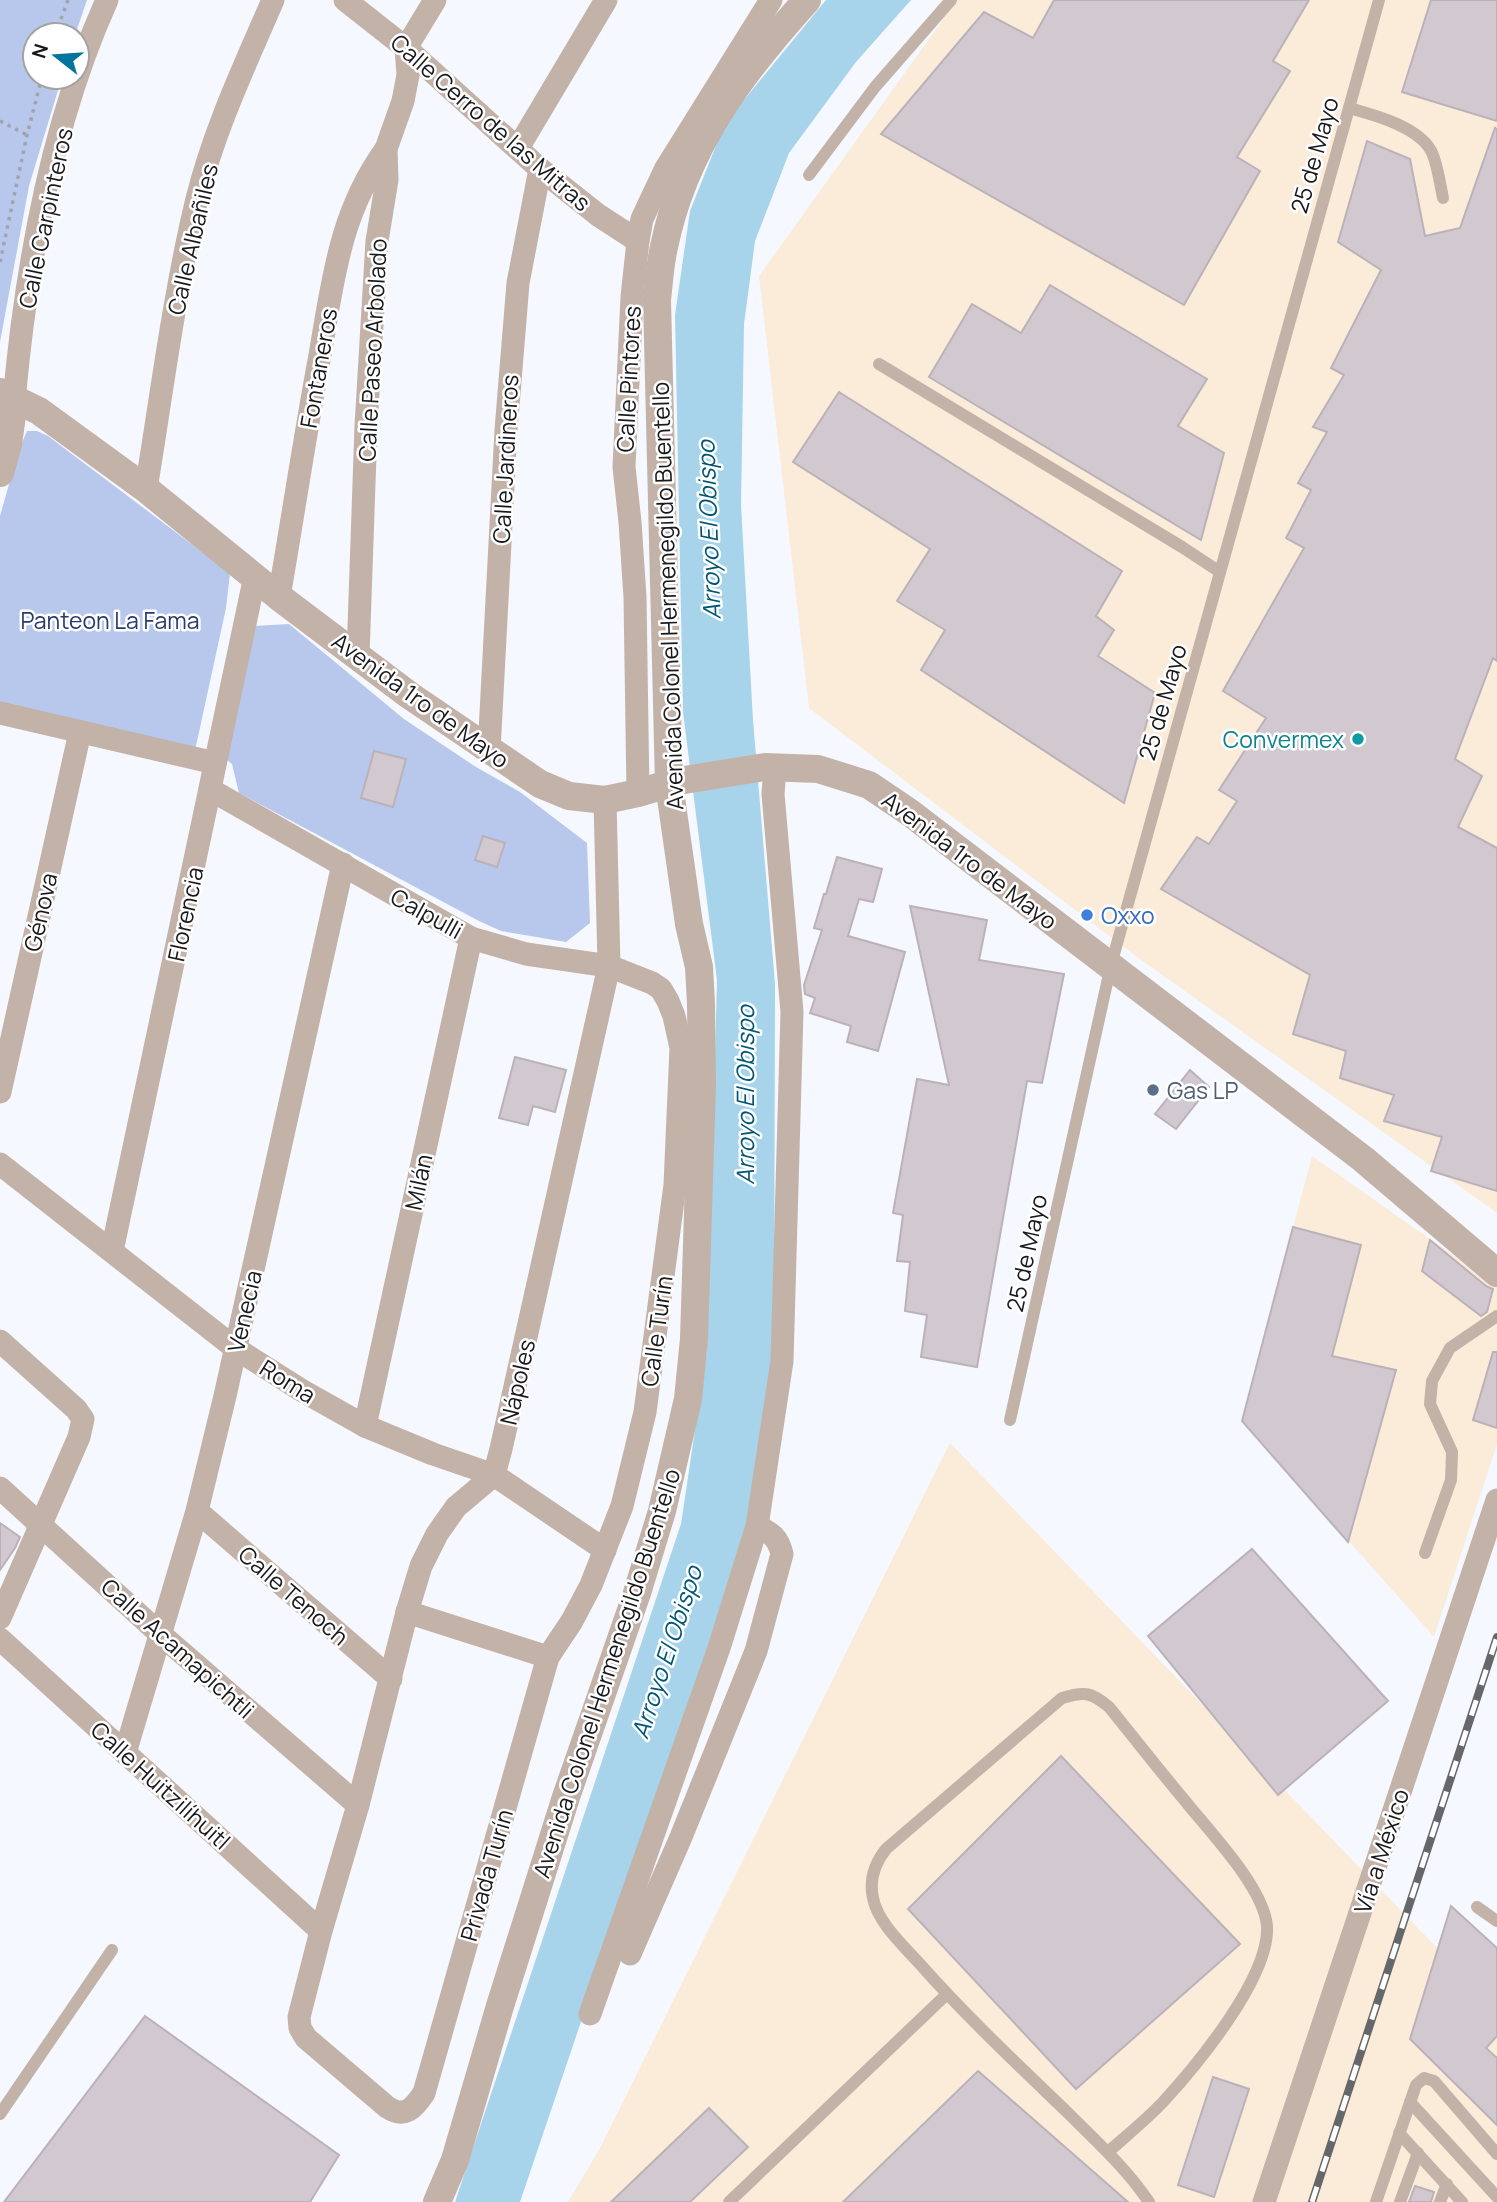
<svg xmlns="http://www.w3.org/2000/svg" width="1497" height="2202" font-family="Manrope,sans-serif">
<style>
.industrial{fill:#fbecd9}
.green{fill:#b7c8ec}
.water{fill:#a7d4ea}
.building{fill:#d2c9d0;stroke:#bbb2b9;stroke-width:2}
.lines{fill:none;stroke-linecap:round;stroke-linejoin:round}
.path{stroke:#a2a4a9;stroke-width:3.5;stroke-dasharray:3.5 5;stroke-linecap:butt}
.service{stroke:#c3b2a7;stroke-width:12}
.minor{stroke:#c3b2a7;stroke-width:23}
.tertiary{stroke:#c3b2a7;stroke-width:28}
.rail-casing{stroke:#65676b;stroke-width:8}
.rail{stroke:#fff;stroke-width:5;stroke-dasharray:16;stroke-linecap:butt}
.culture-dot{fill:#0f9aa8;stroke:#fff;stroke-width:2.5}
.shop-dot{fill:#3f7fe0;stroke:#fff;stroke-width:2.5}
.service-dot{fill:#5c6f8a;stroke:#fff;stroke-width:2.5}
.labels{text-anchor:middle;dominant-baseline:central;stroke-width:5;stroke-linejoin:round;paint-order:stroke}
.street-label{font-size:23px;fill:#18191c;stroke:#fff}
.park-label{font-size:23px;fill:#293b6b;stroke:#fff}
.culture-label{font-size:23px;fill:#0d838f;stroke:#fff;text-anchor:end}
.shop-label{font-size:23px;fill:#366cbe;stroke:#fff;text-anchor:start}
.service-label{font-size:23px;fill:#4e5e75;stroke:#fff;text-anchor:start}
.water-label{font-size:24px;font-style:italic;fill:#005674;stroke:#fff}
</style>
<rect width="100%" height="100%" fill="#f5f8fe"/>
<!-- industrial -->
<g class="industrial">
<path d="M957 0H1497V1213L1137 957 809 708 759 276Z"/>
<path d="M1312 1156 1497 1286V1444L1434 1637 1242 1421Z"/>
<path d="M950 1443 1497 2010V2202H568L600 2148Z"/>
</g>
<!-- green -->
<g class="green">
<path d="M0 0H87L75 35H35V77H62L29 186 0 342Z"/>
<path d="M27 431H37L48 436 230 573 226 608 194 755 0 706V516L18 452Z"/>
<path d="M289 624 404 719 476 767 520 792 587 843 590 923 566 942 501 931 479 921 239 793 232 764 226 759 254 626Z"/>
</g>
<!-- water -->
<path class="water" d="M826 0H911L856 62 789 153 755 241 744 324 741 505 753 720 775 984 774 1357 743 1543 520 2202H455L681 1524 707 1350 717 980 683 712 675 315 690 211 725 123Z"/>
<!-- building -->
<g class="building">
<path d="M1054 0H1309L1273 61 1290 71 1237 157 1260 171 1184 305 881 134 984 12 1033 38Z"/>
<path d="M1431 0H1497V121L1402 92Z"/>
<path d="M1495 128 1497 129V661L1493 658 1455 759 1482 776 1458 827 1497 848V1191L1431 1171 1442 1137 1384 1121 1394 1095 1340 1078 1346 1051 1293 1034 1310 975 1161 889 1197 837 1209 844 1237 801 1219 790 1266 718 1223 691 1304 548 1286 538 1311 490 1298 483 1327 432 1313 427 1344 375 1331 368 1381 270 1338 242 1367 141 1410 159 1425 236 1460 228Z"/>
<path d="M1050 285 1207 379 1178 426 1224 453 1201 540 929 377 972 304 1021 333Z"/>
<path d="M839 392 1122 571 1096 616 1114 630 1098 656 1155 693 1124 803 921 670 945 630 897 601 930 549 793 462Z"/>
<path d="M374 751 406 759 393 807 361 798Z"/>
<path d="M483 836 505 843 497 867 475 860Z"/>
<path d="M837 857 882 869 873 902 859 899 848 936 905 952 878 1051 847 1042 851 1026 810 1013 815 998 805 994 804 985 822 930 814 928 824 894H826Z"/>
<path d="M910 906 987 920 979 960 1064 974 1042 1083 1027 1081 977 1367 921 1357 927 1315 905 1311 910 1262 897 1261 903 1215 893 1213 917 1079 949 1085Z"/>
<path d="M515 1057 566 1070 555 1112 533 1106 528 1125 499 1118Z"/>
<path d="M1190 1070 1209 1087 1176 1129 1155 1114Z"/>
<path d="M1293 1227 1361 1245 1332 1356 1396 1370 1348 1542 1242 1421Z"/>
<path d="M1430 1240 1486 1286 1493 1289 1487 1312 1481 1316 1422 1271Z"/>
<path d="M1493 1352H1497V1428L1473 1420Z"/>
<path d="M0 1523 20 1537 15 1548 0 1570Z"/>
<path d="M1252 1549 1388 1701 1278 1795 1148 1636Z"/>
<path d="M1061 1756 1240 1944 1076 2089 908 1909Z"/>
<path d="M1451 1906 1497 1948V2036L1486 2048 1497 2058V2125L1410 2039Z"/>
<path d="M145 2016 339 2155 310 2202H4Z"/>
<path d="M978 2071 1128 2202H843Z"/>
<path d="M1213 2077 1249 2089 1214 2197 1178 2185Z"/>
<path d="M709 2108 748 2147 690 2202H611Z"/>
<path d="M1415 2186 1434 2192 1431 2202H1409Z"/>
</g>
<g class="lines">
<!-- path -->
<g class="path">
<path d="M55 35 68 0"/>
<path d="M0 121 27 135"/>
<path d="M0 262 27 135 42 77"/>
</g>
<!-- service -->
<g class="service">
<path d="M1349 108C1375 115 1423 128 1433 155 1438 168 1440 184 1443 198"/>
<path d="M809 175 875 87 951 0"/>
<path d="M879 364 1182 547 1220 572"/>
<path d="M1010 1420 1111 965 1379 0"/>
<path d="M1425 1553 1451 1480 1452 1452 1430 1404 1432 1381 1450 1348 1497 1316"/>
<path d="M1477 1907 1497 1921"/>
<path d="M1410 2102 1497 2197"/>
<path d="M0 2114 112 1950"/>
<path d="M1399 2133 1462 2202"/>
<path d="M1108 2152C1126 2136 1146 2120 1163 2102 1197 2065 1270 1977 1267 1926 1264 1888 1210 1832 1186 1802 1160 1771 1135 1739 1109 1707 1091 1692 1084 1691 1062 1698L886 1849C875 1863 869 1880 873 1898 878 1923 903 1945 919 1963 965 2015 1016 2063 1066 2111 1095 2140 1126 2168 1149 2202"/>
<path d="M729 2202 947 1994"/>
<path d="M1376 2202 1416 2085 1424 2078 1434 2081 1497 2154"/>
<path d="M1400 2202 1418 2153"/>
<path d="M1440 2202 1447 2184"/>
</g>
<!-- minor -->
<g class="minor">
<path d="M345 0 406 48 540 169 598 215 638 241"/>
<path d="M518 148 606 0"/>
<path d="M14 401C26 266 51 124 107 0"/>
<path d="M146 489C162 392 174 294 197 199 214 130 245 65 273 0"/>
<path d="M279 597C293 516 305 435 320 355 333 280 340 212 386 149"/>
<path d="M358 656 366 426 377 241 387 180 386 149 403 101 408 75 406 48 435 0"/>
<path d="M0 713 215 763"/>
<path d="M489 751 506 430 518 283 540 169"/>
<path d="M211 790 471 938 526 954 609 966 652 983 661 989 668 1001 674 1016 681 1048 675 1185 645 1412 622 1506 591 1585 572 1621 548 1657 424 2093C414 2108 405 2119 387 2107L306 2038 300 2028 299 2017 321 1931 358 1805 407 1612 421 1566 437 1534 456 1507 494 1475 501 1449 609 966 605 800"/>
<path d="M638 793 635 597 630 522 624 467 632 297 638 241 642 219 666 168 771 0"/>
<path d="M0 1092 80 732"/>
<path d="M0 1164 235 1348 301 1390 365 1426 433 1454 494 1475 605 1550"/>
<path d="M112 1251 255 576"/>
<path d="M0 1341 76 1409 83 1419 79 1437 0 1618"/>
<path d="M365 1426 471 938"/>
<path d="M0 1488 159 1633 358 1805"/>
<path d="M197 1511 391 1679"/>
<path d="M407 1612 548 1657"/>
<path d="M0 1639 321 1931"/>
<path d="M125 1753 197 1511 225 1396 343 864"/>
<path d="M630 1954 681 1837 756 1651 782 1554C778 1537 771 1533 757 1526"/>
<path d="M590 2014 719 1648 757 1526 782 1361 792 1012 773 794 775 767"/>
<path d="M1264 2202 1497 1500"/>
</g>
<!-- tertiary -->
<g class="tertiary">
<path d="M0 392 39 411 146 489 279 597 409 695 540 784 569 796 605 800 638 793 678 781 765 767 818 769 869 785 909 812 1363 1159 1497 1273"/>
<path d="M0 473 8 444 14 401"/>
<path d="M437 2202 455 2160 500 2006 566 1797 637 1593 662 1511 688 1399 694 1339 702 1085 701 1004 699 967 689 924 669 784 657 300C659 282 660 264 664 247 684 148 741 73 807 0"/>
</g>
<defs>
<path id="rail" d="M1312 2202 1497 1637"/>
</defs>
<!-- rail casing -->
<use href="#rail" class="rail-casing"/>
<!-- rail -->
<use href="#rail" class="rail"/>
</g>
<!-- markers -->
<circle class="culture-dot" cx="1358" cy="739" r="7"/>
<circle class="shop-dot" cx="1087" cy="915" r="7"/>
<circle class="service-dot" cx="1153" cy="1090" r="7"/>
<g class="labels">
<!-- street labels -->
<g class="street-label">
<text transform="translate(491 122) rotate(41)">Calle Cerro de las Mitras</text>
<text transform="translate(1314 155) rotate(-74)">25 de Mayo</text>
<text transform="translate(45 218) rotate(-78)">Calle Carpinteros</text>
<text transform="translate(192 239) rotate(-77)">Calle Albañiles</text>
<text transform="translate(372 350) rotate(-87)">Calle Paseo Arbolado</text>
<text transform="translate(318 368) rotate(-80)">Fontaneros</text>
<text transform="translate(628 379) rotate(-87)">Calle Pintores</text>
<text transform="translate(505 459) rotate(-87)">Calle Jardineros</text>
<text transform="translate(667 596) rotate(-92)">Avenida Colonel Hermenegildo Buentello</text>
<text transform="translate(421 700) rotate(36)">Avenida 1ro de Mayo</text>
<text transform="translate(1162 702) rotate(-74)">25 de Mayo</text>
<text transform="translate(970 860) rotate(37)">Avenida 1ro de Mayo</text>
<text transform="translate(40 912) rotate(-77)">Génova</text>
<text transform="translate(427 913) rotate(29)">Calpulli</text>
<text transform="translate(185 914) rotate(-78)">Florencia</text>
<text transform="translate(418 1182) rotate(-78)">Milán</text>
<text transform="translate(1026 1253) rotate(-78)">25 de Mayo</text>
<text transform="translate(244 1311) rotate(-77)">Venecia</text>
<text transform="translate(656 1331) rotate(-82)">Calle Turín</text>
<text transform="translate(288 1381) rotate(32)">Roma</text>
<text transform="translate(517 1382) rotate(-77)">Nápoles</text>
<text transform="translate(294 1595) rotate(41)">Calle Tenoch</text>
<text transform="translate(178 1648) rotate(42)">Calle Acamapichtli</text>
<text transform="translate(606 1673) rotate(-72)">Avenida Colonel Hermenegildo Buentello</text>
<text transform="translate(161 1785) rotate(42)">Calle Huitzilíhuitl</text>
<text transform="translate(1381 1851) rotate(-72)">Vía a México</text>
<text transform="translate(486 1875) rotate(-74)">Privada Turín</text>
</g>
<!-- park labels -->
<g class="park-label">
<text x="110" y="620">Panteon La Fama</text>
</g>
<!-- culture labels -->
<g class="culture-label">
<text x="1344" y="739">Convermex</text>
</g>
<!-- shop labels -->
<g class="shop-label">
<text x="1101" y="915">Oxxo</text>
</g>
<!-- service labels -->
<g class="service-label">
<text x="1167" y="1090">Gas LP</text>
</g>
<!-- water labels -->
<g class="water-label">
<text transform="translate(708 530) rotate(-92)">Arroyo El Obispo</text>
<text transform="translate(744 1095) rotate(-90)">Arroyo El Obispo</text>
<text transform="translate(666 1652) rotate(-72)">Arroyo El Obispo</text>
</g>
</g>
<!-- north arrow -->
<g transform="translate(56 56) rotate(287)"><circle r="33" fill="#ffffff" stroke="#a3a3a4" stroke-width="2"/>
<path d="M0-5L12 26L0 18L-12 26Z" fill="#00759e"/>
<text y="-10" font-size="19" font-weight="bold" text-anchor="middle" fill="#18191c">N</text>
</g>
</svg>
